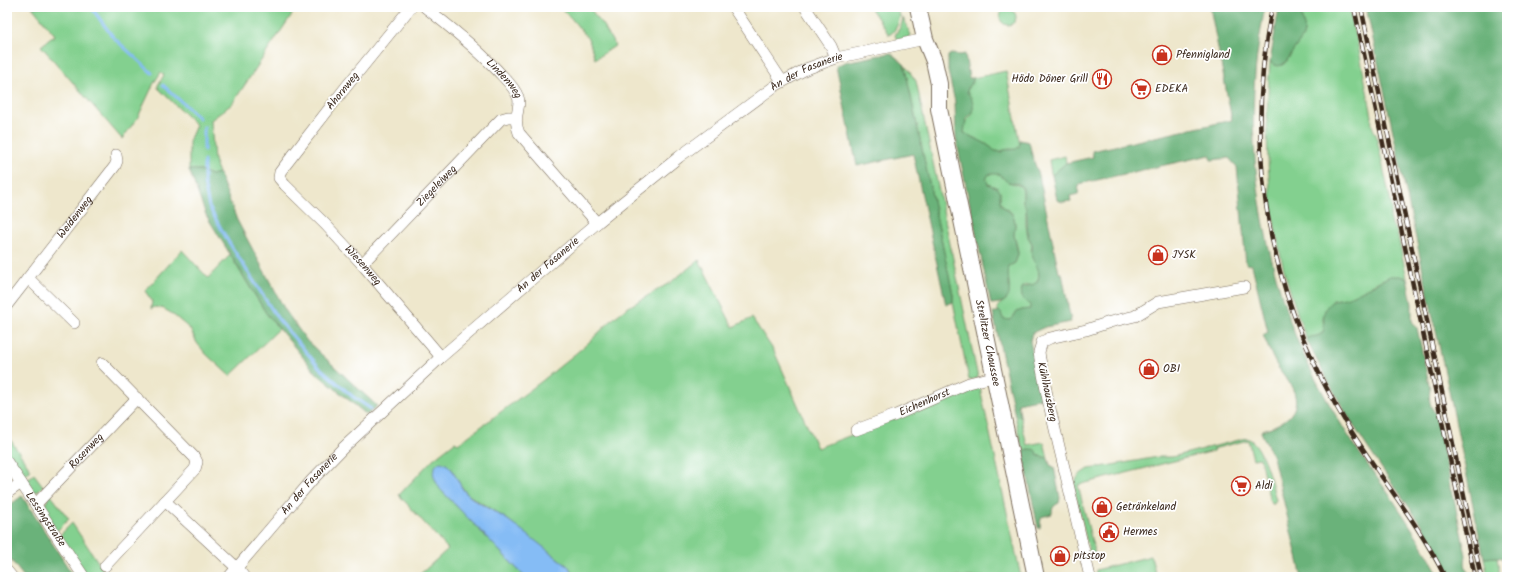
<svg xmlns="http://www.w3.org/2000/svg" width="1514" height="584" font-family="Kalam,sans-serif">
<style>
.green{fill:#83d08f;stroke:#5f7d56}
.forest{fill:#6ab27a;stroke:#526e4c}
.water{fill:#85bcf5;stroke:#60738a}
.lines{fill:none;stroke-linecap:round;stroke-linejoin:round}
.stream{stroke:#85bcf5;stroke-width:3}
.minor-casing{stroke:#7a6c5b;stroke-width:12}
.secondary-casing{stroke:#7a6c5b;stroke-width:18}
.minor{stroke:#fff;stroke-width:11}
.secondary{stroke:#fff;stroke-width:16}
.rail-casing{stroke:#3b2a1e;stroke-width:4.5}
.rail{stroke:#fff;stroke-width:3;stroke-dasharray:9;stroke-linecap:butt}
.labels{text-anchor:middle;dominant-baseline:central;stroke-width:3.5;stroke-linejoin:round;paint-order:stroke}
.poi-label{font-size:11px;fill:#3b2a1e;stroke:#fff;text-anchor:start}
.street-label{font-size:11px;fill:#3b2a1e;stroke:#fff}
</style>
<rect width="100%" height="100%" fill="#fff"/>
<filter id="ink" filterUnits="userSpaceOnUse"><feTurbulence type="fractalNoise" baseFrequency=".025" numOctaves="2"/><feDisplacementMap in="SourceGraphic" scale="8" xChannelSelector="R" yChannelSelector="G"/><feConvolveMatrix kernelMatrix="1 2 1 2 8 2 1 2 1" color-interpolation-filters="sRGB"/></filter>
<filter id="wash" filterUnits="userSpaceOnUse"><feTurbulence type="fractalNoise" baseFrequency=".012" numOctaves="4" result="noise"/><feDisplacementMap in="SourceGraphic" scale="16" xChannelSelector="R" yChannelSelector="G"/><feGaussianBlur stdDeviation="0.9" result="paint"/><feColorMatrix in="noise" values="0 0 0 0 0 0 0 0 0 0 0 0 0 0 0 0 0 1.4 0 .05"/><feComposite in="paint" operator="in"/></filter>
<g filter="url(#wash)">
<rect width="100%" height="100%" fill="#eee7cc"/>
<!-- green -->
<g class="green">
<path d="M32 7H297L232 104 211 120 214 160 219 173 211 175 199 170H189V141L196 125 158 88V85L164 75 161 72 154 83 138 117 122 139 41 46 55 35Z"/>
<path d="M559 7H589L604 27 615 46 595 59 589 40 571 18Z"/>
<path d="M870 7H896L900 16C899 23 895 32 889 35Z"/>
<path d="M1303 7H1350L1352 25 1357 40 1372 116C1371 123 1372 128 1376 134L1392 208 1390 217 1392 225 1397 232 1407 278C1385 271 1368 290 1349 297 1344 299 1338 299 1333 300 1330 305 1323 313 1323 319 1323 325 1326 330 1321 334 1316 338 1311 335 1306 339 1296 309 1285 279 1279 248 1266 187 1265 124 1270 62 1284 73 1288 57 1295 48 1299 42 1303 39 1304 32 1306 23 1298 17 1303 7Z"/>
<circle cx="1008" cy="17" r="8"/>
<path d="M903 18 911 35 910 37 897 40 895 35 901 26Z"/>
<path d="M904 64 916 81 978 378 969 380 953 302V295Z"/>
<path d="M1006 71 1020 145C1016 151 1015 149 1009 149 1003 150 1001 152 995 151 986 142 975 139 964 133 964 125 966 119 972 115L971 97 967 93 968 87 973 81V78Z"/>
<path d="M1065 156 1066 163 1052 175 1051 173 1049 160Z"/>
<path d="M994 173 999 174 1006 181 1021 186 1023 191V201L1026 209V225L1028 237 1032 244 1031 252 1033 258 1037 264 1039 276 1037 281 1033 285H1025L1022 288C1019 300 1027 299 1031 307L1030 309 1022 310 1017 312 1010 320 1003 319 1001 313 997 309 998 306 1007 299 1009 283 1007 273 1009 266 1015 263C1016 260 1018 256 1018 253 1018 247 1015 241 1014 234 1014 229 1016 224 1014 218 1009 204 999 213 1000 192L994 186 989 185C986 182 986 179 988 175Z"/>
<path d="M182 250 208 278 230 255 266 313 279 329 230 376 206 354 197 343 190 329 171 313 162 308 155 307 151 309 152 301 145 291Z"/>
<path d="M699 260 733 327 752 318 774 351 817 448 897 418 979 383 1021 577H574L569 567 508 520 467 494 457 480 451 467 440 489 525 577H417L448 549 399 495 433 459 455 442 458 444 542 381 586 345 615 317 627 308 671 282Z"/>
<path d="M1020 415 1027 445 1044 442 1048 458 1039 456 1024 450 1023 452 1015 416Z"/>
<path d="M7 435 31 470 23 477 7 457Z"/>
<path d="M1247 438C1263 443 1272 486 1276 500L1274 504H1272L1270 502 1260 458 1253 459 1248 440 1213 449 1214 451 1078 485 1095 554 1089 551 1074 486C1076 477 1080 473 1089 469L1158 457H1172Z"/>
<path d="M34 474 43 486 38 491 33 493 25 481Z"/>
<path d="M50 494 69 519 56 532 44 507Z"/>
<path d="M72 523 108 577H87L59 536Z"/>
<path d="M1151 556 1156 577H1095L1096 570Z"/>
<path d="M1497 557 1500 577H1488L1484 558Z"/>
</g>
<!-- forest -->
<g class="forest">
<path d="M1210 7H1265C1260 34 1255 62 1254 90 1250 163 1263 240 1286 309 1299 352 1321 391 1344 429 1359 454 1377 477 1393 500 1410 525 1426 550 1440 577H1302L1273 457 1261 432 1262 430C1285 424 1306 410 1290 384 1286 377 1280 371 1276 364 1271 355 1267 344 1263 335L1268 332 1252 265 1246 264 1237 167 1229 158 1211 160 1210 155 1079 184 1078 194 1070 196 1071 201 1063 202 1057 200 1052 175 1066 163 1093 157 1092 151 1232 120Z"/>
<path d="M1279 7H1303C1298 17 1306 23 1304 32 1303 39 1299 42 1295 48 1288 57 1284 73 1270 62Z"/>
<path d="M1366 7H1507V559L1497 557 1484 558 1452 405Z"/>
<path d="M891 53 904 64 953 295V302L946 305 913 154 857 166 836 66 845 62Z"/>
<path d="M951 54 960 55 965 54 969 78H973V81L968 87 967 92C975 102 976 111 966 119L964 133C975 139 986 142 995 151L1001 152 1004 150C1012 149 1021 152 1020 140L1029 142 1033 159 1039 175 1059 273H1062L1071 322 1045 327 1032 333 1030 341 1042 398 1018 403 1020 415 1015 416 993 313 999 311 1001 313 1003 319 1010 320 1017 312 1022 310 1030 309V305C1023 300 1020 297 1022 288 1027 285 1035 286 1038 280 1042 271 1033 262 1032 254 1031 251 1033 247 1032 244 1032 242 1029 239 1028 236 1026 227 1028 217 1026 208 1025 205 1023 203 1023 200 1023 195 1024 191 1022 187 1019 182 1013 184 1008 182 1004 180 1002 176 999 174H989L986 179 988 184 998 188 1000 192V200L1001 205 1010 212 1014 217 1015 225 1014 235 1018 254 1015 263 1009 266C1005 284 1020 303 991 304L956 139 955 102 948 71V56Z"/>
<path d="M189 170H199L211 175 219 173 237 220 285 310 307 341 377 406 367 415 316 373 266 313 206 215Z"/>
<path d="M1390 276H1400L1407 278 1412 304V321L1417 328 1430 389C1429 398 1429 406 1435 413L1449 476 1450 489 1453 495 1466 555C1464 568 1466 566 1470 577H1451C1432 534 1400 496 1374 457 1348 419 1327 380 1306 339 1311 335 1316 338 1321 334 1328 329 1319 314 1328 305 1334 298 1342 300 1351 296 1364 290 1377 283 1390 276Z"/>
<path d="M1029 449C1039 449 1034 452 1039 456L1048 458 1050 465 1054 467 1060 498 1059 503C1053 506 1052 508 1052 514L1041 517 1040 528H1038L1023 452Z"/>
<path d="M22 496 74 577H24L7 555V507Z"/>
</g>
<!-- water -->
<path class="water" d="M440 462C454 463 457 484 466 493 475 502 496 512 508 520 529 535 549 552 569 567L574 577H525L440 489C435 479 428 470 440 462Z"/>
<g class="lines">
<!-- stream -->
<g class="stream">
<path d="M91 7 113 37 152 73"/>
<path d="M163 85 199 118"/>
<path d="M204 127V150"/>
<path d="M204 161V183L209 207 228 241 278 319 319 367 352 396 371 409"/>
</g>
</g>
</g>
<g filter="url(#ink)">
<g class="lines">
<defs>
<g id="minor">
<path id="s1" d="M411 7 346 87 280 172 279 178 285 185 325 224 362 264 441 357"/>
<path id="s2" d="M425 7C450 27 475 47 497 70 504 78 514 86 518 97 522 106 512 117 519 133L597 223"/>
<path d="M733 7 782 81"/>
<path d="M805 7 831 46 836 58"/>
<path id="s3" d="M362 264 501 119 508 117H516"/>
<path d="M28 278 74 323"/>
<path id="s4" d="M7 305 115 166 117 161 116 155"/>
<path d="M102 363 195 458 197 462 195 469 105 566"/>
<path id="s5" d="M856 430 896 415 969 383 993 377"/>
<path id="s6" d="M7 462 84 577"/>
<path d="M7 493 21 483"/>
<path d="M165 501 237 568 244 577"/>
<path id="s7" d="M36 504 137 398"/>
<path d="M7 571 12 577"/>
<path id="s8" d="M229 577 312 480 343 448 441 357 532 279 597 223 679 157 775 86 806 69 836 58 925 39"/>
<path d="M1090 577 1048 400 1040 359 1039 352 1042 342 1050 338 1086 330 1110 322 1135 316 1158 302 1244 287"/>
</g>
<g id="secondary">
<path id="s9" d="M918 7 925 39 934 61 939 84V109L1036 577"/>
</g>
</defs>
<!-- minor casing -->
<use href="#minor" class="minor-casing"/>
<!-- secondary casing -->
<use href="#secondary" class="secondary-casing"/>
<!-- minor -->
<use href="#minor" class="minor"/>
<!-- secondary -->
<use href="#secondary" class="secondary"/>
<defs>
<g id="rail">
<path d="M1272 7C1243 158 1268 295 1348 426 1379 477 1419 523 1445 577"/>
<path d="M1354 7 1475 577"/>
<path d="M1361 7 1481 577"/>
</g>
</defs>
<!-- rail casing -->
<use href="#rail" class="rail-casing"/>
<!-- rail -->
<use href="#rail" class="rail"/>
</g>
</g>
<!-- icons -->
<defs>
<symbol id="shop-ring" viewBox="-11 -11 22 22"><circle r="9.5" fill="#fff" stroke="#c8321e" stroke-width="1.5"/><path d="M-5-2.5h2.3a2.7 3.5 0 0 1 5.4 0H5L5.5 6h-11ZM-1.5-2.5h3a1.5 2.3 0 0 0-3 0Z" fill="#c8321e"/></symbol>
<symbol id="restaurant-ring" viewBox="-11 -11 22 22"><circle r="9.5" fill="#fff" stroke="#c8321e" stroke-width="1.5"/><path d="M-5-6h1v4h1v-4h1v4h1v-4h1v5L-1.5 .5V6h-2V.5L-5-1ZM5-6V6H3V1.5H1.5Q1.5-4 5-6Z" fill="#c8321e"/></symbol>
<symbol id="supermarket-ring" viewBox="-11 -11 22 22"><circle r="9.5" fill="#fff" stroke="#c8321e" stroke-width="1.5"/><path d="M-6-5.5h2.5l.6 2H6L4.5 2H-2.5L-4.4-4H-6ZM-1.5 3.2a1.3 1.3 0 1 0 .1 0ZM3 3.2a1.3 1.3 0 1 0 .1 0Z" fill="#c8321e"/></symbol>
<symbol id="civic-ring" viewBox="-11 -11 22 22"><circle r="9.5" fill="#fff" stroke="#c8321e" stroke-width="1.5"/><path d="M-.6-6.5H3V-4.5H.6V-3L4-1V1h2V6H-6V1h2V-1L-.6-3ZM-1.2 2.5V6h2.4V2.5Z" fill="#c8321e"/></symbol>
</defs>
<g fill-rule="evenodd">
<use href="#shop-ring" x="1151" y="44" width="22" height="22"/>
<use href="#restaurant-ring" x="1091" y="68" width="22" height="22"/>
<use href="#supermarket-ring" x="1130" y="78" width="22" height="22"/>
<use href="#shop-ring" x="1147" y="244" width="22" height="22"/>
<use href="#shop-ring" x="1138" y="358" width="22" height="22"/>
<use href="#supermarket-ring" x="1230" y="475" width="22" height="22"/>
<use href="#shop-ring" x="1091" y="496" width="22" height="22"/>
<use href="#civic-ring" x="1098" y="521" width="22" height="22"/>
<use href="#shop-ring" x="1049" y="545" width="22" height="22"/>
</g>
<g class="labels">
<!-- poi labels -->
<g class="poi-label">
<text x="1176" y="55">Pfennigland</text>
<text x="1088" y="79" text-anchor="end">Hödo Döner Grill</text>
<text x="1155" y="89">EDEKA</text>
<text x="1172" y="255">JYSK</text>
<text x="1163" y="369">OBI</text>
<text x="1255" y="486">Aldi</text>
<text x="1116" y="507">Getränkeland</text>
<text x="1123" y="532">Hermes</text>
<text x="1074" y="556">pitstop</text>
</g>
<!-- street labels -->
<g class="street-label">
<text stroke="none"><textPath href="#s8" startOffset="771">An der Fasanerie</textPath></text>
<text stroke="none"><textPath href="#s2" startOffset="107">Lindenweg</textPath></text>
<text transform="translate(343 91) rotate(-51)">Ahornweg</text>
<text stroke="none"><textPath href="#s3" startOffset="108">Ziegeleiweg</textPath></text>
<text stroke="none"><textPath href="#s4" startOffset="111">Weidenweg</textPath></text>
<text stroke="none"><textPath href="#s8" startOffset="447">An der Fasanerie</textPath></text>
<text stroke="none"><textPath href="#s1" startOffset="338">Wiesenweg</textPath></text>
<text stroke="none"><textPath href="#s9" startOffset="344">Strelitzer Chaussee</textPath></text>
<text transform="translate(1047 392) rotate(78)">Kühlhausberg</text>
<text stroke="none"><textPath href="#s5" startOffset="74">Eichenhorst</textPath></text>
<text stroke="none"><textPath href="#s7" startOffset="73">Rosenweg</textPath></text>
<text stroke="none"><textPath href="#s8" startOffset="123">An der Fasanerie</textPath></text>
<text stroke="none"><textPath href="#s6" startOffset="69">Lessingstraße</textPath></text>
</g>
</g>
<!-- margin -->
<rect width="1514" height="584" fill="none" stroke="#fff" stroke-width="24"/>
</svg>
